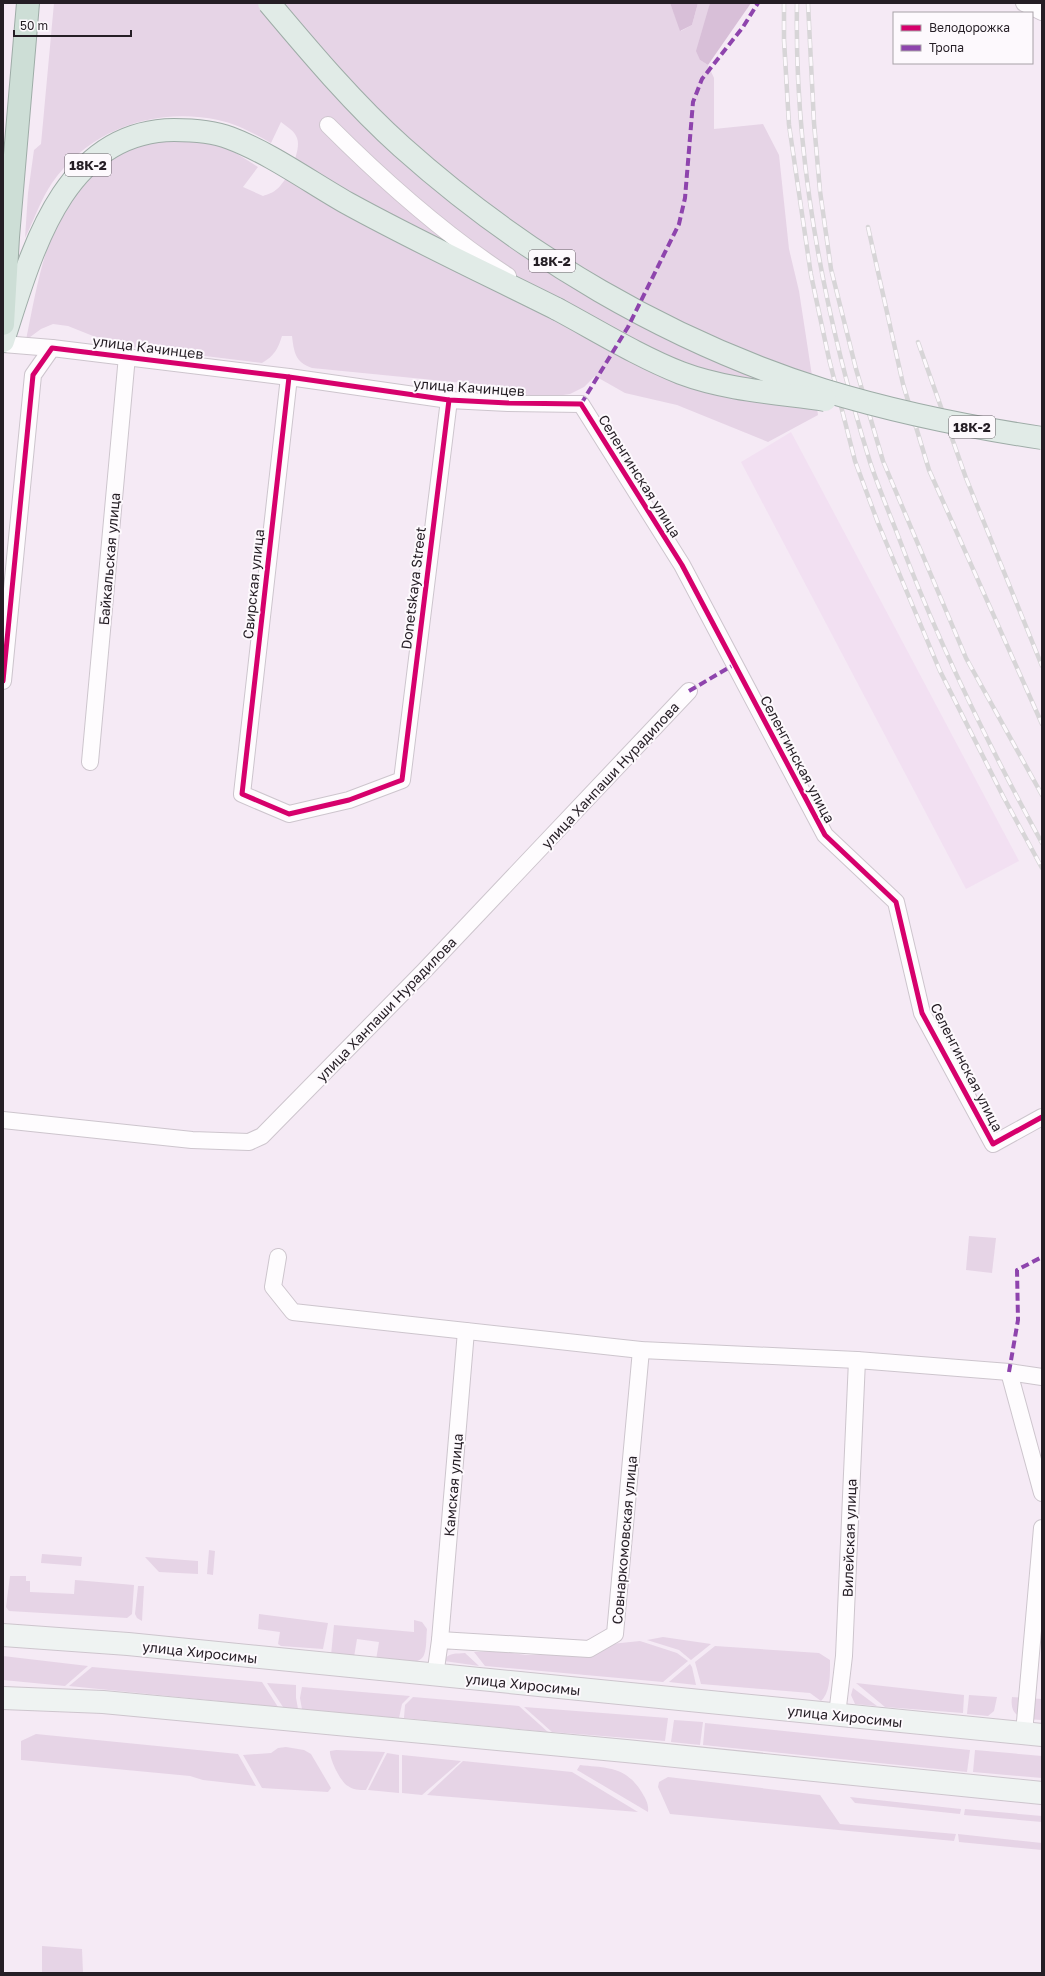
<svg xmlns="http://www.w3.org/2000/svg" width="1045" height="1976" font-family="'Golos Text',sans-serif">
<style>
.built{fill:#f2e0f2}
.green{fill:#e6d4e6}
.forest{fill:#d8bfd8}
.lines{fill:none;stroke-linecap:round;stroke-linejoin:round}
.street-casing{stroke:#cdc5cd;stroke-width:18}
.secondary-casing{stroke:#cdc5cd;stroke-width:24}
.primary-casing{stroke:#9eaca7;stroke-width:24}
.highway-casing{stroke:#9eaca7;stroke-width:24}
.street{stroke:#fefcfe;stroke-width:16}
.secondary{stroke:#eff3f2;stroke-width:22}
.primary{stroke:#e1ebe7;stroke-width:22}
.highway{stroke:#cdded6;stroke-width:22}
.rail-casing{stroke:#d7d5d7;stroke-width:4.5}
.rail{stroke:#fdf9fd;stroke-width:3;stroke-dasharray:9;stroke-linecap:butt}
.primary-bridge-casing{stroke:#9eaca7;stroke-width:24;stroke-linecap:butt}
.primary-bridge{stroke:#e1ebe7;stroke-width:22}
.quiet{stroke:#8e44ad;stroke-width:4;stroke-dasharray:8 4;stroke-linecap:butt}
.cycleway-casing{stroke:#fdf9fd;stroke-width:8}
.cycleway{stroke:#d6006c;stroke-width:5}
.labels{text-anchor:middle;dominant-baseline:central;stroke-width:4;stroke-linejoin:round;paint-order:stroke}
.shield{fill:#fdf9fd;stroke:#666066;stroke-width:1}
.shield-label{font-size:13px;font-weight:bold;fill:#251e25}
.street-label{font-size:14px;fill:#251e25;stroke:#fdf9fd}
</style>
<rect width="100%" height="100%" fill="#f5eaf5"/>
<!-- built -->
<path class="built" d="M791 432 1019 861 966 889 741 462Z"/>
<!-- green -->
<g class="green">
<path d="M54 3H670L681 31 692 25 698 3H710L700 60 708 65 714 78V129L763 124 779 155 789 249 799 291 818 415 768 442 677 405 625 393 595 376 584 387 570 394 508 403 484 385 312 368C295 362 294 352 292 336H282C278 349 274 356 262 363L132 347 93 336 68 326 53 324 41 329 26 340C35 296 42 251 63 210 91 158 152 130 209 143 227 146 242 157 258 167L243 187 263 196C268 194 273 193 277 189 287 181 302 150 297 138 294 130 287 127 281 122L271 143C255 134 237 124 218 120 155 107 90 129 52 183 41 199 34 220 25 238L28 193 34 150 41 144Z"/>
<path d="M969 1236 996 1238 992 1273 966 1270Z"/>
<path d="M209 1550 215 1551 213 1575 207 1574Z"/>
<path d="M42 1554 82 1557 81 1566 41 1563Z"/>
<path d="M145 1557 198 1561V1574L159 1572Z"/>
<path d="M10 1576H26V1581H30V1592L74 1594 75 1580 134 1585 132 1614 127 1618 9 1611 6 1607Z"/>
<path d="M138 1586H144L142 1621 137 1618 135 1614Z"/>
<path d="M259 1614 328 1623 323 1649 281 1646 278 1644 280 1632 258 1629Z"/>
<path d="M414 1620 422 1622 427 1629C426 1637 427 1647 424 1655 419 1668 388 1661 376 1660L379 1642 357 1639 354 1657 331 1655 334 1625 414 1632Z"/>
<path d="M663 1637 711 1644 691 1660 679 1650 647 1640Z"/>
<path d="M640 1641 677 1653 688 1661 663 1682 485 1666 474 1652 498 1651 526 1655H579L611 1644Z"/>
<path d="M715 1646 819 1653 830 1660C830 1672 831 1692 821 1701L810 1693 701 1684 695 1662Z"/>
<path d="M465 1653 479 1666 444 1661C448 1652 457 1654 465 1653Z"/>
<path d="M3 1656 88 1666 65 1686 3 1680Z"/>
<path d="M690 1664 692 1667 696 1685 669 1682Z"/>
<path d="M92 1667 262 1682 278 1707 69 1686Z"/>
<path d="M267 1683 296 1685V1698L298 1709 283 1707Z"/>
<path d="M856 1683 964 1695 963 1713 885 1707Z"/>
<path d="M302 1687 410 1696 402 1704 399 1718 302 1709 300 1698Z"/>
<path d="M853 1688 877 1706 855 1704 851 1695Z"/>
<path d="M969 1695 997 1697 994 1711 988 1716 967 1714Z"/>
<path d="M413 1697 519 1706 548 1732 404 1718 405 1705Z"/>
<path d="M1012 1697 1042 1699V1720C1025 1719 1009 1719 1012 1697Z"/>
<path d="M524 1707 668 1718 665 1741 552 1732Z"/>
<path d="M674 1720 703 1722 700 1745 671 1742Z"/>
<path d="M705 1723 970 1750 967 1772 703 1745Z"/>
<path d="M36 1734 238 1754 256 1786 203 1780 190 1776 21 1760V1741Z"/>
<path d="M286 1747 304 1750 311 1754 331 1788 328 1792 262 1788 243 1755 271 1753 278 1748Z"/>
<path d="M336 1750 385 1752 366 1790C359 1790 353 1790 348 1786 341 1783 329 1758 330 1751Z"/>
<path d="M975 1750 1042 1756V1778L973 1772Z"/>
<path d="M387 1753 399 1755V1793L368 1790Z"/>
<path d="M402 1755 461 1761 422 1795 402 1793Z"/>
<path d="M463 1761 572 1772 638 1812 427 1795Z"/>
<path d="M580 1765C606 1768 625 1766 641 1791 645 1798 649 1803 648 1812L577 1770Z"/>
<path d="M668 1777 820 1795 840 1824 956 1834 954 1841 670 1814 658 1787 659 1782Z"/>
<path d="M850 1797 961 1809 960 1814 855 1803Z"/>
<path d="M965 1809 1042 1816V1822L964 1815Z"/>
<path d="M958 1834 1042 1843V1850L959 1842Z"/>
<path d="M42 1946 82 1949 83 1973H42Z"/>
</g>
<!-- forest -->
<g class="forest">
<path d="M670 3H698L692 25 680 31Z"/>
<path d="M710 3H751L708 65 700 60 696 51Z"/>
</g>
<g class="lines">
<defs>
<g id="street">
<path d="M1024 3 1042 12"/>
<path d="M328 125C384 181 442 233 508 276"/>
<path d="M3 344 52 348"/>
<path d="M289 377 242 794 289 814 349 800 402 780 449 400"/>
<path d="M3 681 33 375 52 348 289 377 449 400 508 403 581 404 682 565 825 835 896 902 922 1013 993 1144 1042 1117"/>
<path d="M90 762 127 356"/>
<path d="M3 1120 192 1140 249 1142 262 1136 424 971 689 691"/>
<path d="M278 1257 273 1287 293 1312 641 1350 857 1360 1009 1372 1042 1377"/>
<path d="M1009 1372 1042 1493"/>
<path d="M440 1640 466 1331"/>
<path d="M435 1676 440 1640 589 1649 615 1634 641 1350"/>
<path d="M837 1715 844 1656 857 1360"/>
<path d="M1024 1733 1042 1528"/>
</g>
<g id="secondary">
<path d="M3 1635 128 1644 1042 1735"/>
<path d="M3 1698 103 1702 626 1751 1042 1793"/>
</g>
<path id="primary" d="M3 341C31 255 62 131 174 130 193 130 212 131 230 138 270 153 310 182 347 203 416 241 487 274 557 309"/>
<path id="highway" d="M3 324 8 237 28 3"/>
</defs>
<!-- street casing -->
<use href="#street" class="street-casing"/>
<!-- secondary casing -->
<use href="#secondary" class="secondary-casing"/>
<!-- primary casing -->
<use href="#primary" class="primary-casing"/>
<!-- highway casing -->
<use href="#highway" class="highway-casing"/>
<!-- street -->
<use href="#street" class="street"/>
<!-- secondary -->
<use href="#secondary" class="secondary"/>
<!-- primary -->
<use href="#primary" class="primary"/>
<!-- highway -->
<use href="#highway" class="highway"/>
<defs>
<g id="rail">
<path d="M784 3V40L789 125 811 275 829 359 855 461 878 523 940 671 1003 796 1042 868"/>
<path d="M797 3C794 159 824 314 870 462 878 486 888 510 897 533 937 640 987 743 1042 843"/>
<path d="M808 3 814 123 820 191 831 269 856 369 883 461 966 658 1042 795"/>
<path d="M868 227 903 384 929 470 1042 724"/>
<path d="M918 342 966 478 1042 666"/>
</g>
</defs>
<!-- rail casing -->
<use href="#rail" class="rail-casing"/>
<!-- rail -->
<use href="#rail" class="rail"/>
<defs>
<g id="primary-bridge">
<path d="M269 3C311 53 354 104 402 147 524 256 668 341 823 390 895 412 968 427 1042 438"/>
<path d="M557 309C598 331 638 356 681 373 726 390 778 393 825 400"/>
</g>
</defs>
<!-- primary-bridge casing -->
<use href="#primary-bridge" class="primary-bridge-casing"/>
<!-- primary-bridge -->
<use href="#primary-bridge" class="primary-bridge"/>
<!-- quiet -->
<g class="quiet">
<path d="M581 404 628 327 679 224 685 198 693 102 702 79 743 27 758 3"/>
<path d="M689 691 735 664"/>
<path d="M1009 1372 1018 1320 1017 1270 1042 1257"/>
</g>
<defs>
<g id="cycleway">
<path d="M289 377 242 794 289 814 349 800 402 780 449 400"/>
<path d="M3 681 33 375 52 348 289 377 449 400 508 403 581 404 682 565 825 835 896 902 922 1013 993 1144 1042 1117"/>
</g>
</defs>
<!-- cycleway casing -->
<use href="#cycleway" class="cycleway-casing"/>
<!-- cycleway -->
<use href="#cycleway" class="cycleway"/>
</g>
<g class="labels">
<!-- shield labels -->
<g class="shield">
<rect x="65" y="154" width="46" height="22" rx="3"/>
<rect x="529" y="250" width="46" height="22" rx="3"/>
<rect x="949" y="416" width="46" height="22" rx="3"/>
</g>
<g class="shield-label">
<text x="88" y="165">18К-2</text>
<text x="552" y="261">18К-2</text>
<text x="972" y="427">18К-2</text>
</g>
<!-- street labels -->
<g class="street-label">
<text transform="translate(148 347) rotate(7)">улица Качинцев</text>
<text transform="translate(469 387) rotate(4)">улица Качинцев</text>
<text transform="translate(640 476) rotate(58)">Селенгинская улица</text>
<text transform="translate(109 559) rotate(-85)">Байкальская улица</text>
<text transform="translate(253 584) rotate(-84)">Свирская улица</text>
<text transform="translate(413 588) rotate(-83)">Donetskaya Street</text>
<text transform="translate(798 759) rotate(62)">Селенгинская улица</text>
<text transform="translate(610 775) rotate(-47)">улица Ханпаши Нурадилова</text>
<text transform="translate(386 1009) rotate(-46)">улица Ханпаши Нурадилова</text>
<text transform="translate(967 1067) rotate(63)">Селенгинская улица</text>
<text transform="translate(453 1485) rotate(-85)">Камская улица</text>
<text transform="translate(849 1538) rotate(-88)">Вилейская улица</text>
<text transform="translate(624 1540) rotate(-85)">Совнаркомовская улица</text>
<text transform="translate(200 1652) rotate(6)">улица Хиросимы</text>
<text transform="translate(523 1684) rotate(6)">улица Хиросимы</text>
<text transform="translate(845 1716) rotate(6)">улица Хиросимы</text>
</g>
</g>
<!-- border -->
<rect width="1045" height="1976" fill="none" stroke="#251e25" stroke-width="8"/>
<!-- legend -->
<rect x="893" y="12" width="140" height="52" fill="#fdf9fd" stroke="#a7a1a7"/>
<rect x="901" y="25" width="20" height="6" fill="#d6006c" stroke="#a7a1a7"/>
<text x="929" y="32" font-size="12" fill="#251e25">Велодорожка</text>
<rect x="901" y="45" width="20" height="6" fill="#8e44ad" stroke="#a7a1a7"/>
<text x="929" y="52" font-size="12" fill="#251e25">Тропа</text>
<!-- scale -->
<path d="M14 30v6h117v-6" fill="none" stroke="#251e25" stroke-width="2"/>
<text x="20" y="30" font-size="12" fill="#251e25" stroke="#fdf9fd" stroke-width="3" paint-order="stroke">50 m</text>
</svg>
